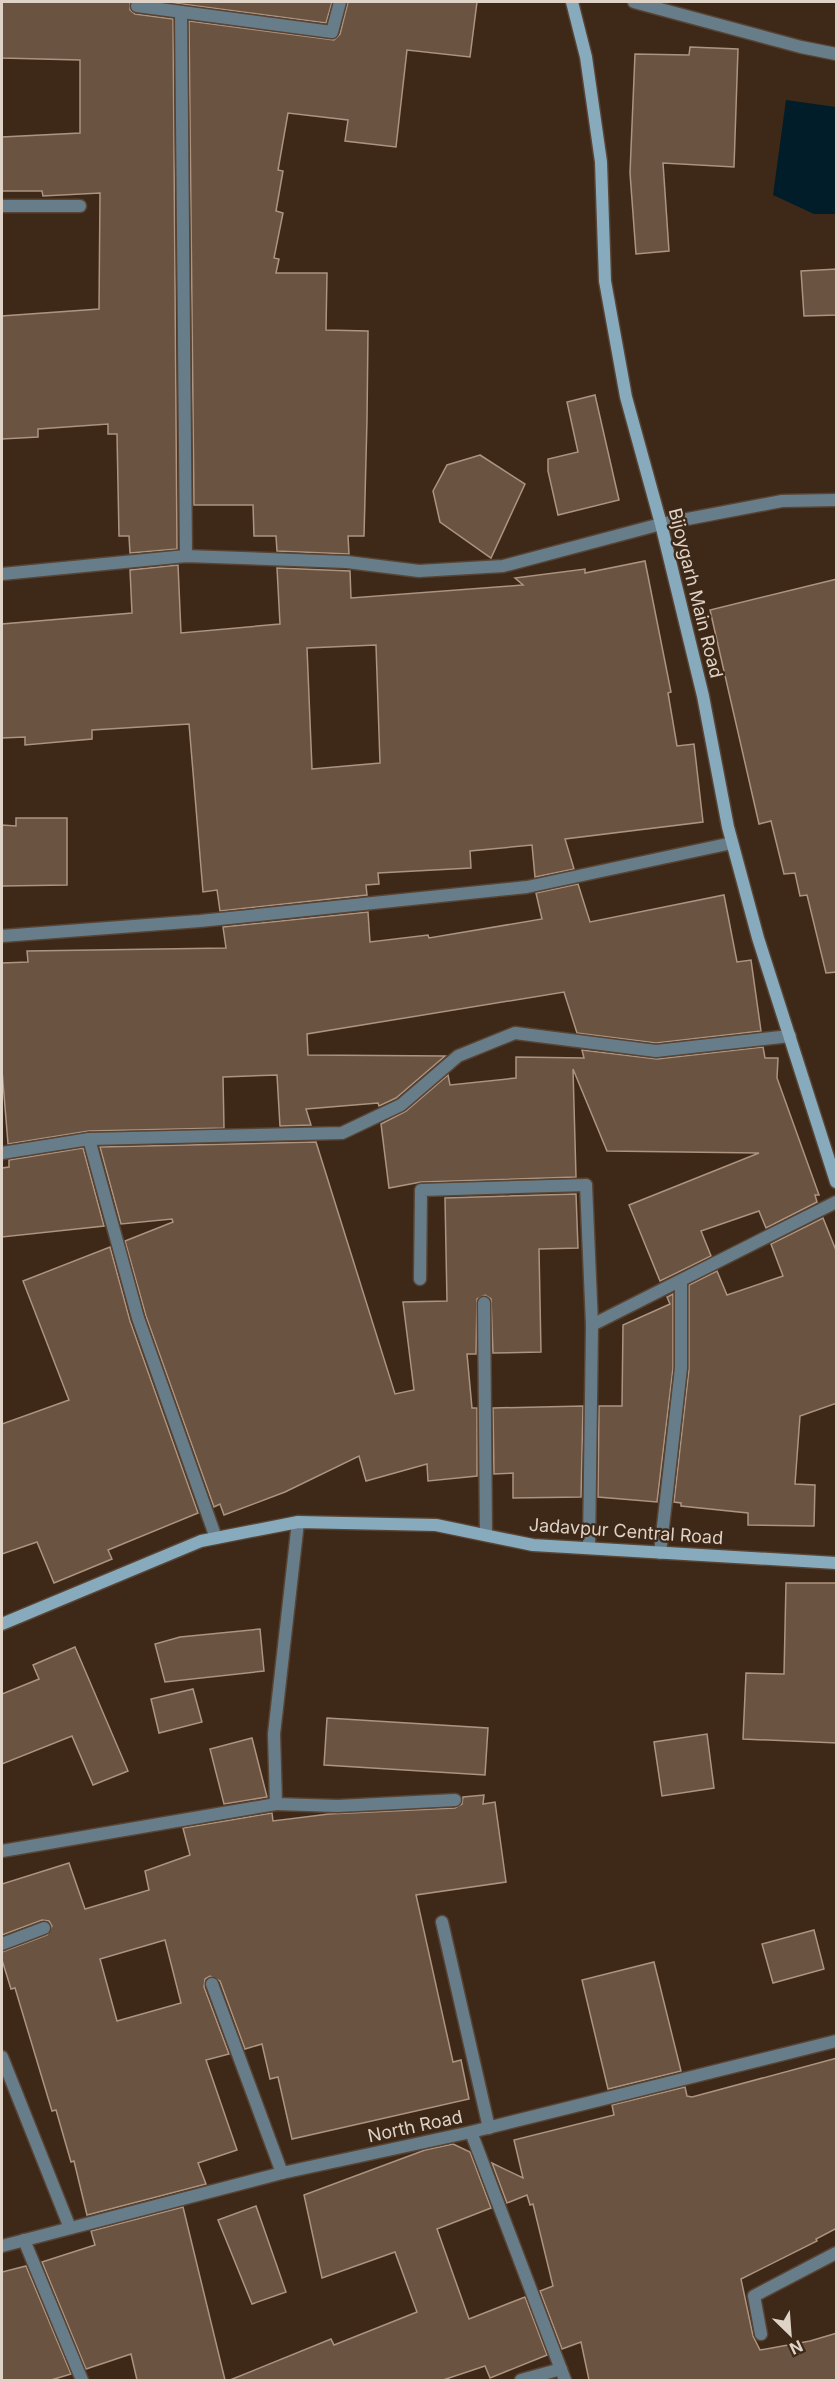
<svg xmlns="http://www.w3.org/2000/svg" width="838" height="2382" font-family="Inter,sans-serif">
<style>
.water{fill:#021d2a}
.building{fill:#6a5341;stroke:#ad9480;stroke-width:1.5;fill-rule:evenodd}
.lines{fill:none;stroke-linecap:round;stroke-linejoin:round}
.lane-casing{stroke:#584434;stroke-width:15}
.street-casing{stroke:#584434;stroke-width:15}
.secondary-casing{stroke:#584434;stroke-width:15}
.lane{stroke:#687d8a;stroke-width:12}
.street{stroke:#687d8a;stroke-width:12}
.secondary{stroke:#87aabd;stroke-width:12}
.labels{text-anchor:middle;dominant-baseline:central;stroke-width:4.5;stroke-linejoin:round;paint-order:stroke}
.street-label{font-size:18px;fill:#dfd2c7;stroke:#3e2918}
</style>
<rect width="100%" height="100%" fill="#3e2918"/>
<!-- water -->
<path class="water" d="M786 100 836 107V214H814L773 195Z"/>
<!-- building -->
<g class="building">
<path d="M2 2H130V10L135 14 173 19 177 549 130 553 129 536H119L117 434H108V424L38 429V437L2 439V316L99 309 100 193 43 196 42 191H2V137L80 133V60L2 58Z"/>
<path d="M166 2H332L326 23Z"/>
<path d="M348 2H477L470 57 407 50 396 147 345 141 348 120 288 113 278 170 283 171 276 211 283 213 274 258 279 259 276 273H327L326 330 368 331 367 420 364 536H348L349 554 277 551 276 536H254L253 505H194L189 21 334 40 340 34Z"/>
<path d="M690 47 738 49 734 167 663 163 669 251 636 254 630 173 635 54 689 55Z"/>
<path d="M837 269V315L804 316 801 271Z"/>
<path d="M595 395 619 500 558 515 548 471V459L578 452 567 402Z"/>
<path d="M480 455 525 484 491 558 440 522 433 491 447 465Z"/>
<path d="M645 561 671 692 668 693 677 746 694 744 703 822 565 839 574 869 535 877 532 845 470 851 471 868 378 873 379 884 366 885 367 895 220 911 217 890 203 892 189 724 92 730V739L25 745V737L2 738V624L132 613 130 570 178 565 181 633 280 624 277 568 350 571 351 598 523 585 515 578 585 569V573ZM376 645 380 763 312 769 307 648Z"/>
<path d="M837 579V972L826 973 807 895 800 896 795 873 784 874 771 821 759 824 710 610Z"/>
<path d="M16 818H67V885L2 886V825L16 826Z"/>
<path d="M578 884 590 922 724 895 737 962 751 960 761 1031 656 1043 577 1033 564 992 307 1034 308 1055 445 1056 396 1098 379 1106 378 1103 306 1109 311 1125 280 1126 277 1075 223 1077 224 1128 89 1131 8 1144 2 1070V963L28 962 27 951 226 948 223 927 368 912 370 942 428 935 429 938 542 919 536 893Z"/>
<path d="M763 1047 765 1058H778L777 1078 819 1195H815L817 1202 766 1228 759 1211 701 1231 711 1256 660 1281 629 1205 759 1153 607 1151 573 1069 576 1177 421 1182 389 1188 381 1124 406 1111 448 1075 450 1085 516 1078V1057L584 1058 582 1050 657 1059Z"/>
<path d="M316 1142 395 1394 414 1390 403 1302 447 1301 445 1198 576 1194 578 1248 539 1249 541 1352 493 1353 491 1299 485 1295 477 1299 476 1354H467L472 1408H477V1476L428 1481 427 1464 366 1481 359 1456 285 1492 224 1515 220 1504 214 1507 146 1316 125 1241 173 1222 172 1219 121 1224 100 1147Z"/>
<path d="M83 1148 104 1226 2 1237V1168L9 1167V1160Z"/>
<path d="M823 1218 837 1253V1403L800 1416 795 1484 815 1485 814 1526 748 1525V1513L681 1506V1503L674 1502 689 1369V1285L717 1271 727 1295 783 1276 771 1244Z"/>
<path d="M110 1247 130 1321 198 1513 108 1550 112 1559 54 1583 37 1542 2 1554V1424L69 1400 23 1281Z"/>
<path d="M673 1294V1368L657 1502 598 1497 599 1406H622L623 1325 670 1304 667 1297Z"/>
<path d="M583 1406 581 1497 513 1498V1473L494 1474 493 1408Z"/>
<path d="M786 1583H837V1743L743 1739 746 1673 784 1674Z"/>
<path d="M260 1629 264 1671 165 1682 155 1644 180 1637Z"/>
<path d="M75 1647 128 1771 93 1785 72 1736 2 1764V1694L39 1679 33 1665Z"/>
<path d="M193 1689 202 1722 159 1733 151 1699Z"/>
<path d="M327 1718 488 1728 485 1775 324 1765Z"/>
<path d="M707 1734 714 1788 662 1796 654 1742Z"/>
<path d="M252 1738 267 1797 224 1804 210 1749Z"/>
<path d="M484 1795 483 1804 495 1802 506 1882 416 1895 453 2062 461 2060 469 2099 292 2139 278 2077 270 2079 262 2044 245 2049 220 1981 210 1976 205 1979 204 1987 229 2054 206 2060 237 2150 198 2163 206 2184 87 2215 74 2161 71 2162 56 2110 52 2111 15 1988 11 1989 2 1960V1952L47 1935 52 1926 49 1921 42 1920 2 1935V1884L69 1863 85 1909 149 1890 145 1871 190 1855 183 1828 272 1813 273 1821 329 1814 455 1808 462 1804 463 1797ZM165 1940 181 2003 117 2021 100 1959Z"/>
<path d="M814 1930 824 1969 773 1983 762 1944Z"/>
<path d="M654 1962 681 2071 608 2089 582 1980Z"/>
<path d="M837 2058V2228L816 2239 817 2241 741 2279 753 2336 760 2350 810 2341 837 2333V2380H589L581 2342 562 2349 540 2291 553 2286 533 2204 530 2205 527 2195 507 2203 492 2163 523 2178 514 2140 614 2115 612 2105 685 2087 687 2096 692 2097Z"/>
<path d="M453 2144 470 2152 491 2208 437 2229 469 2319 525 2297 547 2355 490 2378 485 2366 443 2380H230L331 2339 334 2345 417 2312 395 2252 322 2278 304 2195 425 2150Z"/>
<path d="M256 2206 286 2292 252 2304 218 2220Z"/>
<path d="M183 2207 225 2380H137L131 2354 86 2369 42 2262 95 2245 91 2231Z"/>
<path d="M26 2266 71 2374 51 2380H2V2272Z"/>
</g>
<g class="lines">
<defs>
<g id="lane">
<path d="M2 206H80"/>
<path d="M89 1139 138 1318 216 1538"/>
<path d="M420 1279 421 1190 586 1185"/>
<path d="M592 1325 836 1202"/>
<path d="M660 1553 681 1368V1281"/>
<path d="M276 1804 338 1806 455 1800"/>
<path d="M761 2334 754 2296 836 2253"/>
</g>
<g id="street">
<path d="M634 2 801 47 836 54"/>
<path d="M137 6 332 32 340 2"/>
<path d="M181 12 186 556"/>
<path d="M2 574 186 556 347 562 419 571 503 566 661 524 782 501 836 500"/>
<path d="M2 936 200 921 527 887 732 843"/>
<path d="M2 1153 89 1139 342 1133 401 1105 458 1056 515 1033 656 1051 790 1036"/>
<path d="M586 1185 592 1325 589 1548"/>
<path d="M484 1303 486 1535"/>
<path d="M2 1851 276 1804 274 1734 298 1522"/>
<path d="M442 1922 489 2128"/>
<path d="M2 1944 44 1928"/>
<path d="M212 1984 282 2173"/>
<path d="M2 2057 70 2228"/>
<path d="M471 2132 565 2380"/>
<path d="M24 2240 82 2380"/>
<path d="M2 2246 282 2173 471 2132 836 2041"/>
<path d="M521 2380 561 2369"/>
</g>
<g id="secondary">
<path d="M572 2 586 57 601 162 605 281 626 397 661 524 703 696 728 827 758 938 836 1182"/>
<path d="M2 1624 201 1541 298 1522 436 1525 533 1545 836 1563"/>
</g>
</defs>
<!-- lane casing -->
<use href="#lane" class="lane-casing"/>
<!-- street casing -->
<use href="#street" class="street-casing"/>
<!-- secondary casing -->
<use href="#secondary" class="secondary-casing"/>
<!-- lane -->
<use href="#lane" class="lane"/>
<!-- street -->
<use href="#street" class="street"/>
<!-- secondary -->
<use href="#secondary" class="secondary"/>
</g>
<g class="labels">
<!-- street labels -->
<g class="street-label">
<text transform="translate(696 593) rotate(76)">Bijoygarh Main Road</text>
<text transform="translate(626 1531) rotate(4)">Jadavpur Central Road</text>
<text transform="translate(415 2126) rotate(-12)">North Road</text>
</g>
</g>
<!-- border -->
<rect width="838" height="2382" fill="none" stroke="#dfd2c7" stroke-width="6"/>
<!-- north arrow -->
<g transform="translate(790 2334) rotate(155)" stroke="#3e2918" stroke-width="4.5" paint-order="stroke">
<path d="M0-4.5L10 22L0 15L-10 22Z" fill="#dfd2c7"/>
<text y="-9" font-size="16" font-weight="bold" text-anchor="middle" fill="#dfd2c7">N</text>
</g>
</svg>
